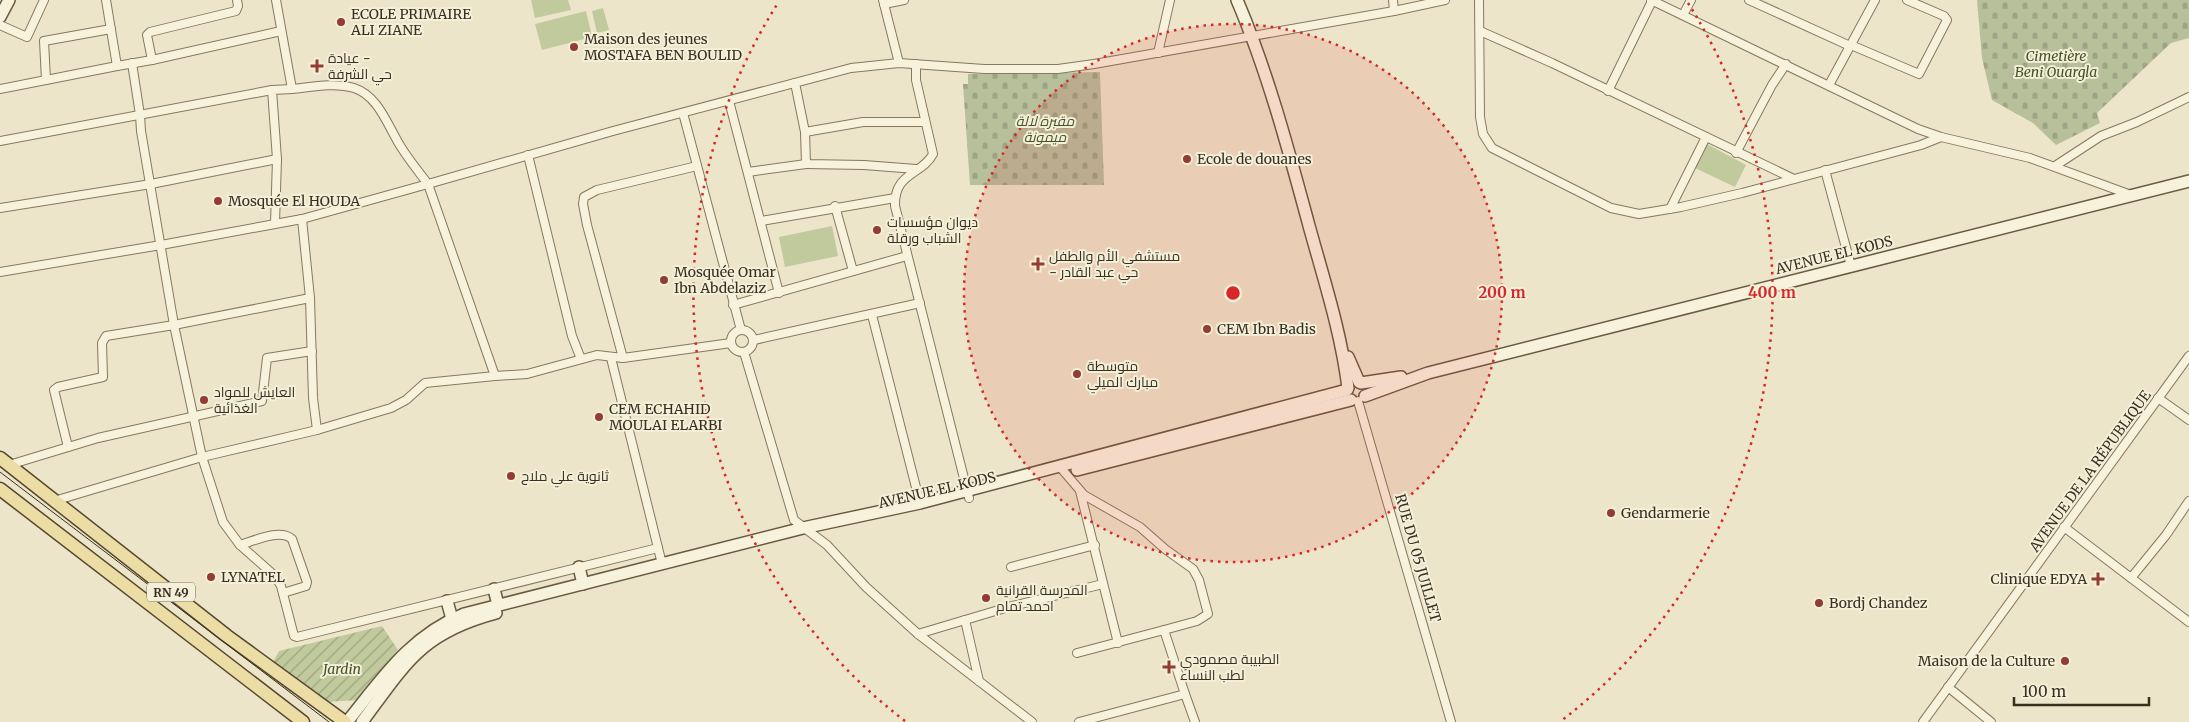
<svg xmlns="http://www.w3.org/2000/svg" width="2189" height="722" font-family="Merriweather,Cairo,serif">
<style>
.cemetery{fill:url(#cemetery-stones)}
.garden{fill:url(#garden-furrows)}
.pitch{fill:#c0ca9d}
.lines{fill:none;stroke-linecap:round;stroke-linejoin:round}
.minor-casing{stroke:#87785f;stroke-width:10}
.secondary-casing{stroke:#695a42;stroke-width:14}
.primary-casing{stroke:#554632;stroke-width:15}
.minor{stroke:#f7f2dc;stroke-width:8}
.secondary{stroke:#f7f2dc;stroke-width:11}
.primary{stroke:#ecdda4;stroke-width:12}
.tram{stroke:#392f21;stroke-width:1}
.ring{fill:none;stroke:#d62828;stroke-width:2.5;stroke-dasharray:2.5 5}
.poi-dot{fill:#923c33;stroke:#f4efd8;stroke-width:2}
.labels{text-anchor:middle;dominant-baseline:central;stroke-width:4;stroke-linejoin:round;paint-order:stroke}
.shield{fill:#f4efd8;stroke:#716958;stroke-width:1}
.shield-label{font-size:12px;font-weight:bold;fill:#392f21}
.poi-label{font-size:14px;fill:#392f21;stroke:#f4efd8;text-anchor:start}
.park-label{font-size:14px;font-style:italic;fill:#445429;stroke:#f4efd8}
.street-label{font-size:14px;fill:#392f21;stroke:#f4efd8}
.centre{fill:#d62828;stroke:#f4efd8;stroke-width:2.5}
.ring-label{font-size:15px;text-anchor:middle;font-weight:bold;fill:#d62828;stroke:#f4efd8;stroke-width:4;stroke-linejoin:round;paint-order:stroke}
</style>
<defs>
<pattern id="cemetery-stones" width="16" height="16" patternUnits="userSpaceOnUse" patternTransform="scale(1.25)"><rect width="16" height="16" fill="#b7bf9b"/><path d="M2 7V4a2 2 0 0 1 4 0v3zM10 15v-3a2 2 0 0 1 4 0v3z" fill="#9ea485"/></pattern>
<pattern id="garden-furrows" width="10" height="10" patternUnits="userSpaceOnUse" patternTransform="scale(1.25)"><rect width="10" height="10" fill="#c0ca9d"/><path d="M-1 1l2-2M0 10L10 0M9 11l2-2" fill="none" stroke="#9da480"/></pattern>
</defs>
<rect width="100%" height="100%" fill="#ece5c9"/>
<!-- cemetery -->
<g class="cemetery">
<path d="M1977 0H2189V38L2171 43 2097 113 2100 123 2056 145 2033 123 1992 100 1982 58Z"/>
<path d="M1100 72 1104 185H970L963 84H968V74Z"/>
</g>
<!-- garden -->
<path class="garden" d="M382 626 398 650 358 700 326 702 273 662 279 651Z"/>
<!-- pitch -->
<g class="pitch">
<path d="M531 0H568L571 10 535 18Z"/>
<path d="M603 8 609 30 597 33 592 11Z"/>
<path d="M586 11 592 37 542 50 535 24Z"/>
<path d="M1705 143 1746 165 1735 187 1693 167Z"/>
<path d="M832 226 838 256 785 267 779 237Z"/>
</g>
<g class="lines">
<defs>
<g id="minor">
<path d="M106 0 117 66 152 60 281 31"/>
<path d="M883 0 899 63"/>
<path d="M1479 0 1480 117 1483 134 1492 148 1611 208 1639 214 1681 207 1742 193 1921 145 1941 137"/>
<path d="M1651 0 1918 129 1941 137 2030 158 2131 195"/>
<path d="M1749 0 1850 46"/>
<path d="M884 4 904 0"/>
<path d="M1394 11 1445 0"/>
<path d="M1683 15 1691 0"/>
<path d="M0 25 27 37 44 0"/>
<path d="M1480 31 1552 63 1794 179"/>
<path d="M1851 45 1919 74 1947 20 1944 16 1907 0"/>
<path d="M1158 53 1170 0"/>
<path d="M152 60 147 35 150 32 236 11 238 6 237 0"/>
<path d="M132 63 140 115 141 131 174 325 202 457 223 522 240 545 275 576 281 586 294 636 297 637 658 548"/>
<path d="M916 64V80L933 154C922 175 894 172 895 206L969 498"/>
<path d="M46 80 44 41 111 29"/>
<path d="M795 83 805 132 806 164 864 165 916 169"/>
<path d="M1829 85 1875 0"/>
<path d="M0 89 117 66"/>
<path d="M1608 91 1652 1"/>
<path d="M729 101 779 293"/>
<path d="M683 113 741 330"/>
<path d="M805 132 863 122H925"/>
<path d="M0 141 272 90"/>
<path d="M1736 153 1772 85 1786 64"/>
<path d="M528 155 572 336 581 359"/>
<path d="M2055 166 2101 136 2137 122 2189 97"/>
<path d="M1825 170 1851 266"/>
<path d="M748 172 806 164"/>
<path d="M835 206 853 271"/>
<path d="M0 208 151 184 277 159"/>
<path d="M1670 209 1706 137"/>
<path d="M761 221 895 198"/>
<path d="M275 223 277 159 272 90 292 89"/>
<path d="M0 272 161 245 302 219 428 184C419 172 409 160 401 147 388 127 379 96 354 88 335 82 311 87 292 89L276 0"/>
<path d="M310 298 313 398 317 430"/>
<path d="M733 305 907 256"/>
<path d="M872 315 920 503"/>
<circle cx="742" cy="341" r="11"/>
<path d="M754 340 920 303"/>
<path d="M731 343 623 358 597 355 527 374 495 376 428 184 613 131 851 68 899 63 984 69H1058L1094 64 1394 11 1393 0"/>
<path d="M744 352 794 520 827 545 866 587 918 634 1032 722"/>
<path d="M611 358 662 564"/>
<path d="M623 358 587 225 583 204 584 197 597 190 697 166"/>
<path d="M2158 398 2189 420"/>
<path d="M1358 401 1451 722"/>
<path d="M68 447 54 390 58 387 103 377 102 343 106 336 174 325 310 298 302 219"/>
<path d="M9 465 98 438 262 401 267 358 312 351"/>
<path d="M1060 467 1084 495 1140 527 1165 549 1193 569 1199 580 1208 614 1197 621 1164 630 1185 694"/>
<path d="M1080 491 1118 643"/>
<path d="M54 501 202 457 317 430 391 408 406 400 425 383 495 376"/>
<path d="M2064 527 2189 622"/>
<path d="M240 545C254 541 280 528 292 539L307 582 306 586 283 593"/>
<path d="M1011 567 1095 545"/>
<path d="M2131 578 2166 535 2189 501"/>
<path d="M965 620 979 681"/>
<path d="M918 634 1012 606 1103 584"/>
<path d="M1077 653 1164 630"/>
<path d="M1948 687 1991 722"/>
<path d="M1079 722 1185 694 1195 722"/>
<path d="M1923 722 2189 356"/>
</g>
<g id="secondary">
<path d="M1237 0C1267 70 1288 148 1308 222 1323 277 1341 331 1348 388"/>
<path d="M0 17 9 0"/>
<path d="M1348 357 1359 382"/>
<path d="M1361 383 1401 377"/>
<path d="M1365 396 1428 373 2189 181"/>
<path d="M1077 470 1351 400"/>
<path d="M579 567 583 584"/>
<path d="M494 589 498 605"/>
<path d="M447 601 452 619"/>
<path d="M347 722C382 679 410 636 464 614L803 528 920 503 1347 390"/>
<path d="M362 722C406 663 421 633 496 613"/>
</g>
<g id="primary">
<path d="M0 458 227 636 345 722"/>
<path d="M0 489 303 722"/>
</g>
</defs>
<!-- minor casing -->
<use href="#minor" class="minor-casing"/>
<!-- secondary casing -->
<use href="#secondary" class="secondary-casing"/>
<!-- primary casing -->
<use href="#primary" class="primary-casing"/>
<!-- minor -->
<use href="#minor" class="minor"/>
<!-- secondary -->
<use href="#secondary" class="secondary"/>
<!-- primary -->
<use href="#primary" class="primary"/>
<!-- tram -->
<path class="tram" d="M0 472 329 722"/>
</g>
<!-- distance rings -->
<circle cx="1233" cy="293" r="269" fill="#d62828" fill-opacity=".12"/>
<g class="ring">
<circle cx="1233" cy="293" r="269"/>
<path d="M905 721A539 539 0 0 1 778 3M1688 3A539 539 0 0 1 1561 721"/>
</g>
<!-- markers -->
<g class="poi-dot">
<circle cx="341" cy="22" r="5"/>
<circle cx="574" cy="47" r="5"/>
<path d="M314.5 58.5h5v5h5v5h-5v5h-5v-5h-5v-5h5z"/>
<circle cx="1187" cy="159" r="5"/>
<circle cx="218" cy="201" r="5"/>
<circle cx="877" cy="230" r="5"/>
<path d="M1035.5 256.5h5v5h5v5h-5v5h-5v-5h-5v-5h5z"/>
<circle cx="664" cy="280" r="5"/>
<circle cx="1207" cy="329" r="5"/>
<circle cx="1077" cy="374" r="5"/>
<circle cx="204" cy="400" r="5"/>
<circle cx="599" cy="417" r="5"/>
<circle cx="511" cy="476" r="5"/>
<circle cx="1611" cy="513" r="5"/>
<circle cx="211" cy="577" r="5"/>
<path d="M2095.5 571.5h5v5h5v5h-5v5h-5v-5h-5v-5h5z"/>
<circle cx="986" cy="598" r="5"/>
<circle cx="1819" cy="603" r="5"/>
<circle cx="2065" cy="661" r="5"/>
<path d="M1166.5 659.5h5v5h5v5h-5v5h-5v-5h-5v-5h5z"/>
</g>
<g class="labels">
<!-- shield labels -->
<rect class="shield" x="147" y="582.5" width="48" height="19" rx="4"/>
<g class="shield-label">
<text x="171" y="592">RN 49</text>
</g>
<!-- poi labels -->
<g class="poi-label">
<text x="351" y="14">ECOLE PRIMAIRE<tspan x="351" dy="16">ALI ZIANE</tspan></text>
<text x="584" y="39">Maison des jeunes<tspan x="584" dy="16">MOSTAFA BEN BOULID</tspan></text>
<text x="328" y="58">عيادة -<tspan x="328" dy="16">حي الشرفة</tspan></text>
<text x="1197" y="159">Ecole de douanes</text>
<text x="228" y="201">Mosquée El HOUDA</text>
<text x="887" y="222">ديوان مؤسسات<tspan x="887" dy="16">الشباب ورقلة</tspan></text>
<text x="1049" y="256">مستشفي الأم والطفل<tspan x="1049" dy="16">- حي عبد القادر</tspan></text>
<text x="674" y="272">Mosquée Omar<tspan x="674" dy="16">Ibn Abdelaziz</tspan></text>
<text x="1217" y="329">CEM Ibn Badis</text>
<text x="1087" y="366">متوسطة<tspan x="1087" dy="16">مبارك الميلي</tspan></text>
<text x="214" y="392">العايش للمواد<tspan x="214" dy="16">الغذائية</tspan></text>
<text x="609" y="409">CEM ECHAHID<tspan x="609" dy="16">MOULAI ELARBI</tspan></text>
<text x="521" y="476">ثانوية علي ملاح</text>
<text x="1621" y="513">Gendarmerie</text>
<text x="221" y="577">LYNATEL</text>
<text x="2087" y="579" text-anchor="end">Clinique EDYA</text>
<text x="996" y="590">المدرسة القرانية<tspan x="996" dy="16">احمد تمام</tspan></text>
<text x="1829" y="603">Bordj Chandez</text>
<text x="1180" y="659">الطبيبة مصمودي<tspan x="1180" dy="16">لطب النساء</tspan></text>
<text x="2055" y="661" text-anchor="end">Maison de la Culture</text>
</g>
<!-- park labels -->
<g class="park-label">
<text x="2056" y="56">Cimetière<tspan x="2056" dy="16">Beni Ouargla</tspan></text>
<text x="1045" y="121">مقبرة لالة<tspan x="1045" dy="16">ميمونة</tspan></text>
<text x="342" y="669">Jardin</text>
</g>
<!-- street labels -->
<g class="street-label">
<text transform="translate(1834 255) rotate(-14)">AVENUE EL KODS</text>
<text transform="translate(2090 471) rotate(-54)">AVENUE DE LA RÉPUBLIQUE</text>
<text transform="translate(937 490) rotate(-13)">AVENUE EL KODS</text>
<text transform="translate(1418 558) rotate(74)">RUE DU 05 JUILLET</text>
</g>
</g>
<circle cx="1233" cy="293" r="8" class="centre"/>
<g class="ring-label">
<text x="1502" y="298">200 m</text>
<text x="1772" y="298">400 m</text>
</g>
<!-- scale -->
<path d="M2014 697v8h135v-8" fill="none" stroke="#392f21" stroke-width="2.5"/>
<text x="2022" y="697" font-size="15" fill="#392f21" stroke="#f4efd8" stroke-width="4" paint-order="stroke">100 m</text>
</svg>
